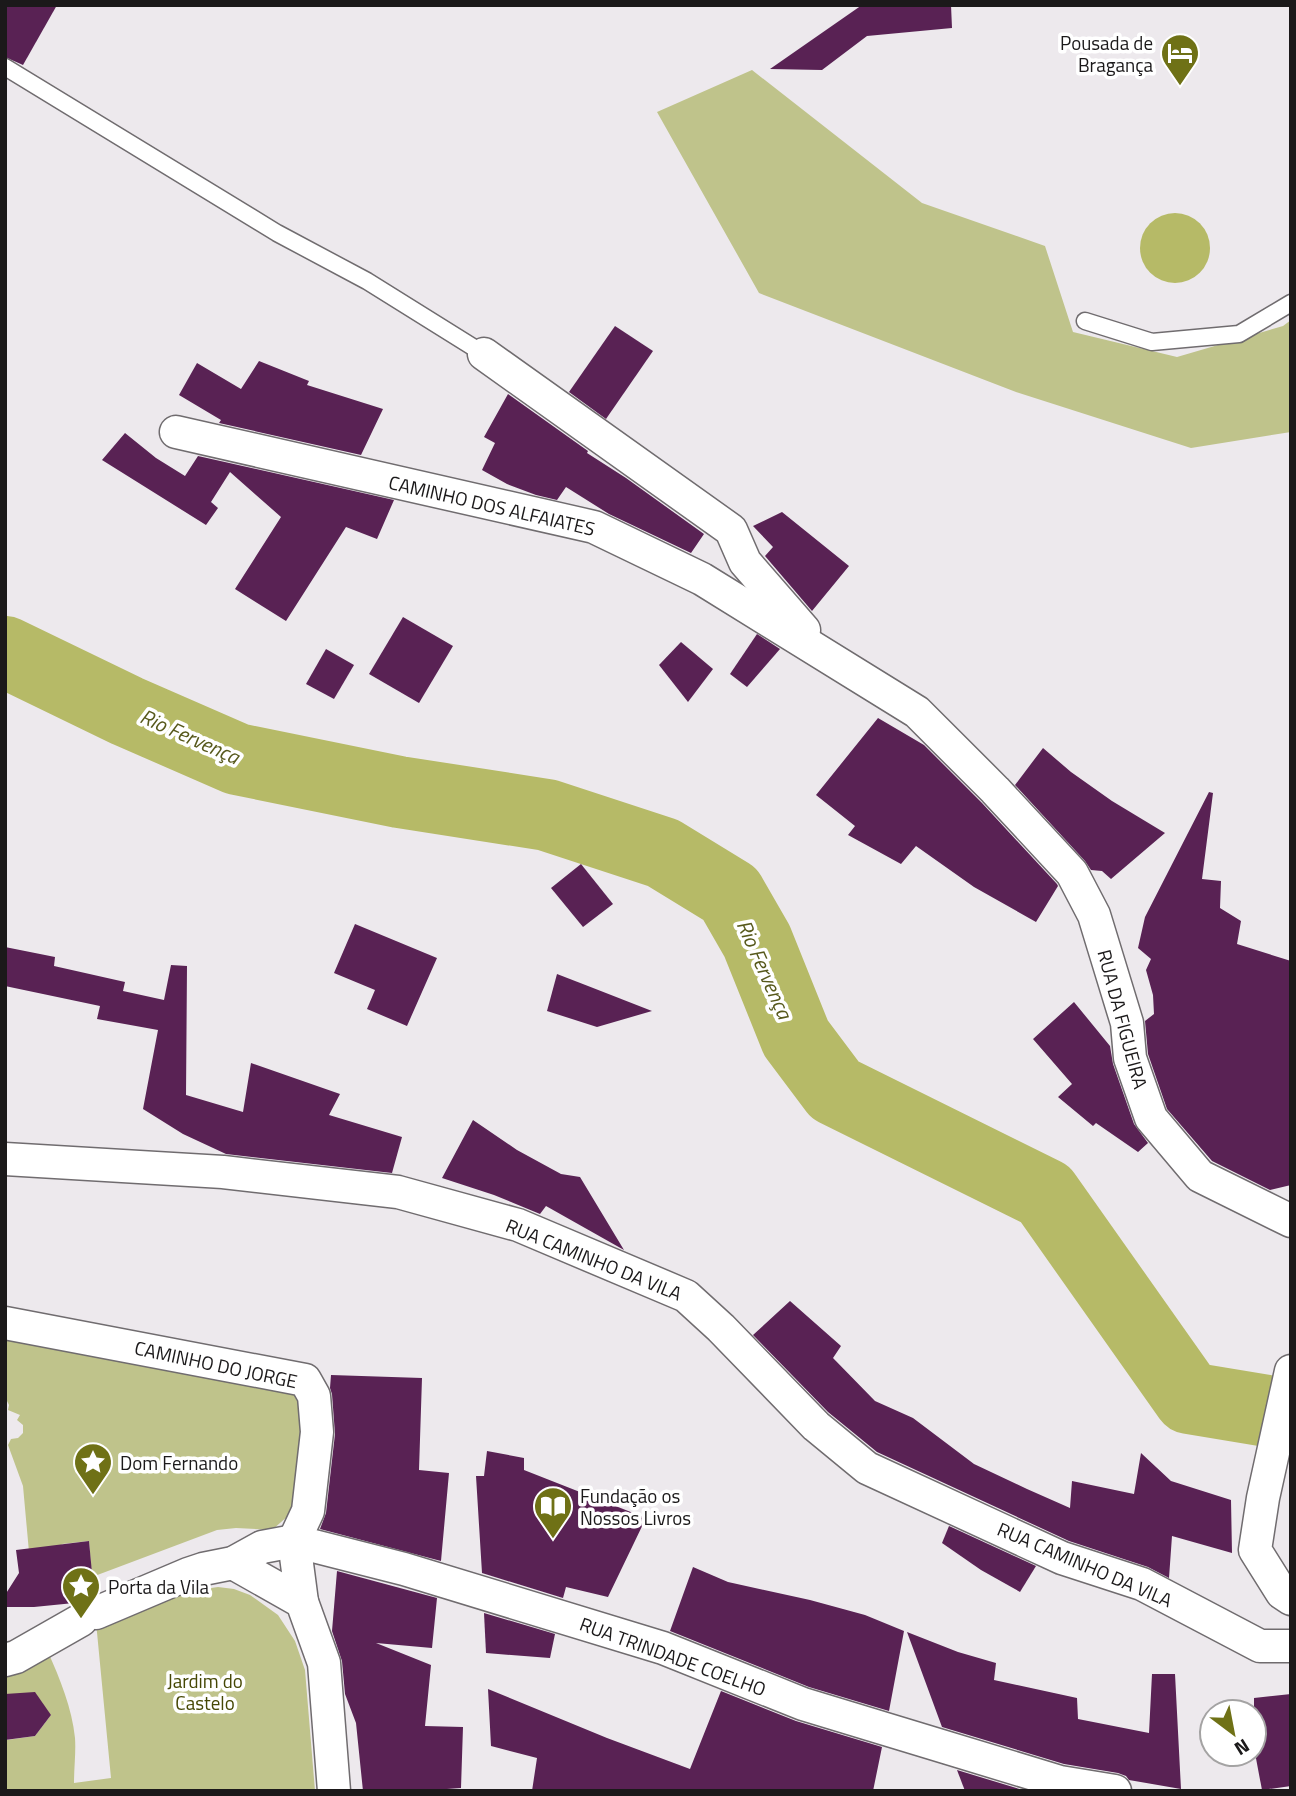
<svg xmlns="http://www.w3.org/2000/svg" width="1296" height="1796" font-family="'Titillium Web',sans-serif">
<style>
.green{fill:#bfc38b}
.water{fill:#b6ba67}
.lines{fill:none;stroke-linecap:round;stroke-linejoin:round}
.river{stroke:#b6ba67;stroke-width:72}
.building{fill:#592254}
.lane-casing{stroke:#706c6f;stroke-width:19}
.street-casing{stroke:#706c6f;stroke-width:35}
.lane{stroke:#fff;stroke-width:16}
.street{stroke:#fff;stroke-width:32}
.labels{text-anchor:middle;dominant-baseline:central;stroke-width:7;stroke-linejoin:round;paint-order:stroke}
.poi-label{font-size:19px;fill:#1b191a;stroke:#fff;text-anchor:start}
.street-label{font-size:19px;fill:#1b191a;stroke:#fff}
.park-label{font-size:19px;fill:#454704;stroke:#fff}
.water-label{font-size:21px;font-style:italic;fill:#57591c;stroke:#fff}
</style>
<rect width="100%" height="100%" fill="#ede9ed"/>
<!-- green -->
<g class="green">
<path d="M752 70 922 203 1045 246 1073 332 1177 357 1283 326 1291 320V432L1191 448 1016 392 759 293 657 112Z"/>
<path d="M5 1334 291 1387 308 1426 296 1509 272 1530 236 1528 217 1530 92 1577 89 1541 62 1544 54 1556 29 1552 23 1486 8 1445 11 1439 18 1438 23 1433V1425L17 1420 20 1415 8 1410 9 1405 5 1397Z"/>
<path d="M218 1587 234 1589 250 1595 278 1615 295 1641 305 1670 315 1791H7V1740L35 1736 51 1715 5 1694V1675L48 1652C60 1679 72 1708 75 1738 76 1752 74 1768 74 1783L111 1778 96 1622 184 1592Z"/>
</g>
<!-- water -->
<circle class="water" cx="1175" cy="248" r="35"/>
<g class="lines">
<!-- river -->
<path class="river" d="M5 652 127 711 237 759 399 792 547 815 663 853 730 894 757 941 796 1038 835 1090 1045 1194 1189 1398 1291 1415"/>
</g>
<!-- building -->
<g class="building">
<path d="M5 5H57L23 65 5 57Z"/>
<path d="M862 5H951L952 28 867 36 822 70 770 69Z"/>
<path d="M615 326 653 351 606 419 569 392Z"/>
<path d="M259 361 309 381 307 385 383 409 361 455 219 423 221 420 179 395 197 363 241 389Z"/>
<path d="M508 394 588 451 587 453 626 478 704 534 691 553 609 514 566 487 557 500 536 495 507 484 482 470 495 443 484 437Z"/>
<path d="M125 433 156 458 185 476 198 456 394 500 377 539 346 527 286 621 235 589 281 517 230 472 211 502 218 508 206 525 102 460Z"/>
<path d="M782 512 849 566 812 611 765 556 773 547 753 526Z"/>
<path d="M403 617 453 646 419 703 369 674Z"/>
<path d="M757 634 780 649 747 687 730 674Z"/>
<path d="M681 642 713 669 688 702 659 665Z"/>
<path d="M326 649 354 665 334 699 306 684Z"/>
<path d="M878 718 924 745 982 803 1057 884 1058 886 1036 922 974 887 916 846 901 864 848 835 855 826 816 795Z"/>
<path d="M1043 748 1071 772 1112 801 1165 833 1111 879 1102 871 1091 870 1085 861 1015 785Z"/>
<path d="M1209 792 1213 793 1202 879 1221 881 1220 908 1241 921 1237 944 1291 961V1185L1270 1190 1212 1161 1167 1109 1148 1054 1145 1021 1154 1014 1153 995 1146 970 1151 959 1138 948 1145 917Z"/>
<path d="M581 864 613 904 583 927 551 888Z"/>
<path d="M355 924 437 958 407 1026 367 1009 375 990 334 973Z"/>
<path d="M5 947 55 957 54 966 125 982 123 991 164 1000 171 965 187 966 186 1095 243 1112 251 1063 340 1094 329 1115 402 1137 392 1173 226 1154 183 1134 143 1109 158 1030 97 1019 100 1006 5 986Z"/>
<path d="M557 974 588 986 652 1011 597 1027 547 1011Z"/>
<path d="M1074 1002 1110 1046 1113 1064 1134 1124 1148 1143 1138 1152 1096 1123 1093 1126 1058 1097 1072 1084 1033 1039Z"/>
<path d="M473 1120 517 1150 561 1174 580 1177 624 1250 546 1206 540 1214 494 1195 442 1178Z"/>
<path d="M790 1301 841 1346 833 1358 875 1401 913 1418 974 1464 1027 1489 1070 1508 1072 1481 1134 1494 1141 1453 1171 1481 1231 1500 1232 1553 1172 1536 1169 1578 1148 1567 1069 1541 877 1452 828 1412 753 1335Z"/>
<path d="M331 1375 422 1378 419 1470 449 1473 441 1561 320 1529 326 1513 335 1434 332 1394 330 1388Z"/>
<path d="M487 1451 524 1458V1470L646 1518 608 1597 566 1587 563 1598 482 1573 476 1476H484Z"/>
<path d="M949 1526 1036 1566 1020 1592 981 1570 942 1543Z"/>
<path d="M89 1541 94 1594 82 1602 74 1603 34 1607H5V1595L19 1573 16 1550Z"/>
<path d="M693 1567 728 1582 810 1600 865 1615 904 1631 889 1711 809 1687 670 1631Z"/>
<path d="M337 1571 437 1598 432 1648 376 1643 431 1665 425 1726 463 1727 461 1788 447 1789V1791H363L356 1723 345 1694 342 1661 332 1631Z"/>
<path d="M484 1613 555 1634 550 1658 486 1653Z"/>
<path d="M907 1632 958 1652 996 1663 994 1680 1077 1698 1078 1719 1149 1733 1152 1674H1175L1181 1789 1129 1780 1126 1776 1118 1773 1064 1764 942 1727Z"/>
<path d="M488 1689 607 1738 690 1769 721 1691 796 1721 882 1747 873 1791H532L537 1758 491 1746Z"/>
<path d="M35 1692 51 1715 35 1736 5 1740V1694Z"/>
<path d="M1291 1694V1786L1262 1790 1254 1748V1698Z"/>
<path d="M957 1770 1026 1791H965Z"/>
</g>
<g class="lines">
<defs>
<g id="lane">
<path d="M5 67 277 233 367 281 484 354"/>
<path d="M1085 321 1152 342 1239 334 1291 303"/>
</g>
<g id="street">
<path d="M484 354 731 530 745 562 804 630"/>
<path d="M176 432 594 527 702 579 917 712 995 790 1072 873 1094 915 1127 1023 1130 1058 1151 1118 1200 1176 1291 1221"/>
<path d="M5 1159 223 1172 398 1192 518 1225 686 1296 721 1328 816 1426 867 1468 1062 1558 1142 1584 1260 1646H1291"/>
<path d="M5 1323 305 1380 314 1396 317 1432 308 1511 294 1541 302 1602"/>
<path d="M1291 1371 1263 1498 1255 1550 1282 1593 1291 1599"/>
<path d="M233 1563 302 1602 324 1663 334 1791"/>
<path d="M96 1613 188 1574 203 1569 233 1563 262 1547 294 1541 404 1569 663 1648 803 1704 948 1748 1060 1782 1115 1791"/>
<path d="M5 1660 16 1657 81 1620"/>
</g>
</defs>
<!-- lane casing -->
<use href="#lane" class="lane-casing"/>
<!-- street casing -->
<use href="#street" class="street-casing"/>
<!-- lane -->
<use href="#lane" class="lane"/>
<!-- street -->
<use href="#street" class="street"/>
</g>
<!-- icons -->
<defs>
<symbol id="hotel-pin" viewBox="-11 -11 22 30"><path d="M0 17L-7.5 6A9.5 9.5 0 1 1 7.5 6Z" fill="#6f7116" stroke="#fff"/><path d="M-6-4.5h1.5V1H6V5H4.5V3h-9V5H-6ZM-4 0a1.8 1.8 0 1 1 3.6 0ZM.5 0V-2.5h3Q6-2.5 6 0Z" fill="#fff"/></symbol>
<symbol id="sight-pin" viewBox="-11 -11 22 30"><path d="M0 17L-7.5 6A9.5 9.5 0 1 1 7.5 6Z" fill="#6f7116" stroke="#fff"/><path d="M0-6L1.8-2.2L6-1.7L2.9 1.2L3.7 5.4L0 3.3L-3.7 5.4L-2.9 1.2L-6-1.7L-1.8-2.2Z" fill="#fff"/></symbol>
<symbol id="library-pin" viewBox="-11 -11 22 30"><path d="M0 17L-7.5 6A9.5 9.5 0 1 1 7.5 6Z" fill="#6f7116" stroke="#fff"/><path d="M-6-4Q-3-5.5-.7-3.5V5Q-3 3-6 4ZM6-4Q3-5.5 .7-3.5V5Q3 3 6 4Z" fill="#fff"/></symbol>
</defs>
<g fill-rule="evenodd">
<use href="#hotel-pin" x="1158" y="31" width="44" height="60"/>
<use href="#sight-pin" x="71" y="1440" width="44" height="60"/>
<use href="#library-pin" x="531" y="1484" width="44" height="60"/>
<use href="#sight-pin" x="59" y="1564" width="44" height="60"/>
</g>
<g class="labels">
<!-- poi labels -->
<g class="poi-label">
<text x="1153" y="42" text-anchor="end">Pousada de<tspan x="1153" dy="22">Bragança</tspan></text>
<text x="120" y="1462">Dom Fernando</text>
<text x="580" y="1495">Fundação os<tspan x="580" dy="22">Nossos Livros</tspan></text>
<text x="108" y="1586">Porta da Vila</text>
</g>
<!-- street labels -->
<g class="street-label">
<text transform="translate(492 505) rotate(13)">CAMINHO DOS ALFAIATES</text>
<text transform="translate(1123 1019) rotate(75)">RUA DA FIGUEIRA</text>
<text transform="translate(594 1259) rotate(22)">RUA CAMINHO DA VILA</text>
<text transform="translate(216 1364) rotate(12)">CAMINHO DO JORGE</text>
<text transform="translate(1085 1564) rotate(23)">RUA CAMINHO DA VILA</text>
<text transform="translate(673 1656) rotate(20)">RUA TRINDADE COELHO</text>
</g>
<!-- park labels -->
<g class="park-label">
<text x="205" y="1680">Jardim do<tspan x="205" dy="22">Castelo</tspan></text>
</g>
<!-- water labels -->
<g class="water-label">
<text transform="translate(190 736) rotate(24)">Rio Fervença</text>
<text transform="translate(765 969) rotate(66)">Rio Fervença</text>
</g>
</g>
<!-- border -->
<rect width="1296" height="1796" fill="none" stroke="#1b191a" stroke-width="14"/>
<!-- north arrow -->
<g transform="translate(1233 1733) rotate(148)"><circle r="33" fill="#ffffff" stroke="#a4a3a3" stroke-width="2"/>
<path d="M0-5L12 26L0 18L-12 26Z" fill="#6f7116"/>
<text y="-10" font-size="19" font-weight="bold" text-anchor="middle" fill="#1b191a">N</text>
</g>
</svg>
